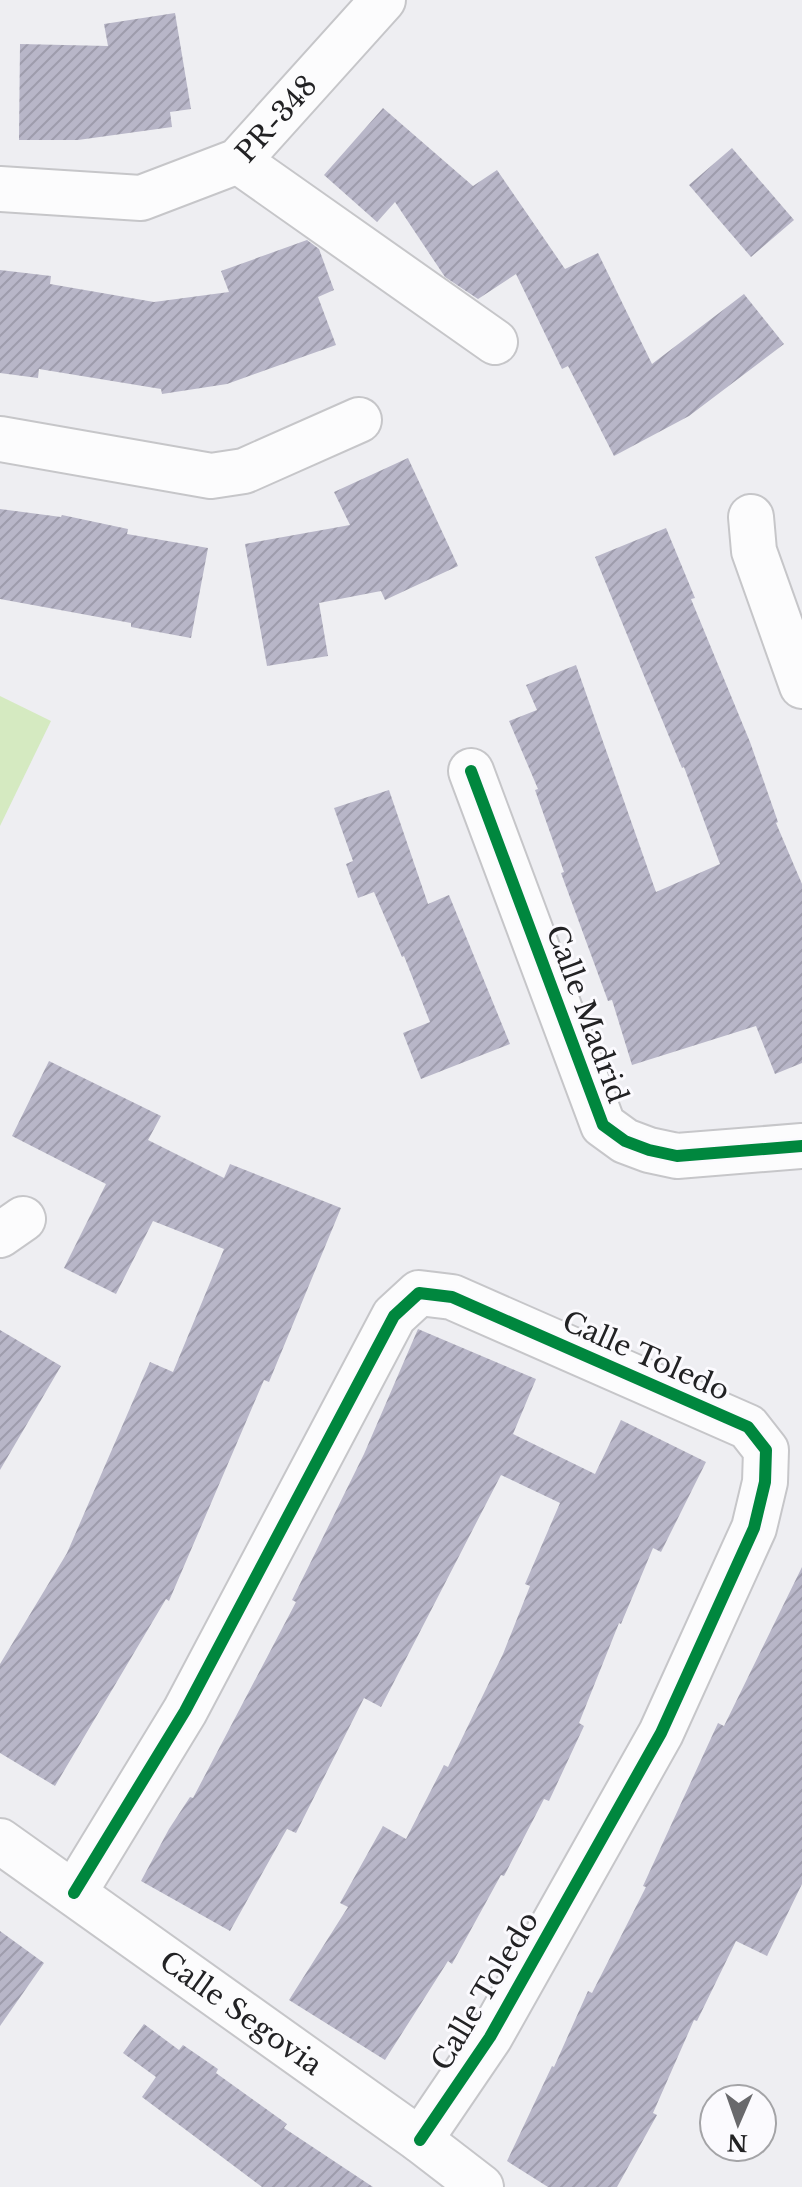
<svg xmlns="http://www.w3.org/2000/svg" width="802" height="2187" font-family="'Libre Baskerville',serif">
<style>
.grass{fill:#d5eac1}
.building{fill:url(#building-hatch)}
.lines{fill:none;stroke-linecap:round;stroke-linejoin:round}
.minor-casing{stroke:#c6c6c9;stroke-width:48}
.minor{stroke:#fcfcfd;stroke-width:44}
.cycleway-casing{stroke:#fbfafe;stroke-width:17}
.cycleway{stroke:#00873e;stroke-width:12}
.labels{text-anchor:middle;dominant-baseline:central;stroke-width:6;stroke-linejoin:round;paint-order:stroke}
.street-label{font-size:28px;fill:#222224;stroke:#fbfafe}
</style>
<defs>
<pattern id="building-hatch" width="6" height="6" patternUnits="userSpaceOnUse" patternTransform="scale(2)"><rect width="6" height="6" fill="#b8b6c8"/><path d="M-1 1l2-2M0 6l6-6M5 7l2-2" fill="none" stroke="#9e9cac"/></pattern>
</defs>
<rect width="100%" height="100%" fill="#eeeef2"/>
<!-- grass -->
<path class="grass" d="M0 696 51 721 0 826Z"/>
<!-- building -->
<g class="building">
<path d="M175 13 191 109 170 112 172 127 78 140H19L20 44 108 46 104 24Z"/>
<path d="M383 108 473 186 497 170 565 269 598 253 652 364 744 294 784 344 689 416 614 456 568 366 562 369 516 274 478 299 445 277 395 202 377 222 324 175Z"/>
<path d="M732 148 794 220 751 257 689 185Z"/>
<path d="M307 240 319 249 334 290 318 297 336 345 227 384 162 394 161 389 39 369 38 378 0 373V270L51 276 50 284 154 302 229 292 221 271Z"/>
<path d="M408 458 458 566 385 600 381 591 319 603 328 656 267 666 245 544 350 525 334 492Z"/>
<path d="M0 509 61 517 62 515 128 529 127 534 208 548 191 638 131 627V623L0 599Z"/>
<path d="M666 528 695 598 691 599 750 742 778 822 776 823 802 884V1063L775 1074 756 1026 632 1065 612 1000 608 1001 561 873 564 872 535 790 538 789 509 721 537 710 526 685 576 665 656 892 720 864 684 767 682 768 595 557Z"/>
<path d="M389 790 428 904 449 895 510 1044 421 1079 403 1033 430 1022 404 956 402 957 374 892 358 898 346 864 353 861 334 808Z"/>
<path d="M49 1061 161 1116 148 1140 224 1178 230 1164 341 1208 269 1382 264 1380 169 1601 166 1599 55 1786 0 1753V1664L67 1553 150 1362 173 1372 224 1249 153 1221 116 1294 64 1268 106 1184 12 1136Z"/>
<path d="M418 1329 536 1379 513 1434 595 1474 621 1420 706 1462 661 1552 653 1548 621 1624 619 1623 579 1723 584 1726 549 1801 544 1799 504 1876 501 1875 452 1964 448 1961 385 2060 289 2000 348 1907 340 1903 383 1826 406 1839 444 1765 448 1767 503 1654 530 1586 525 1584 560 1503 501 1475 381 1707 364 1698 296 1833 287 1829 230 1931 141 1881 169 1829 190 1797 193 1798 296 1602 292 1600 364 1454Z"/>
<path d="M0 1330 61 1366 0 1470Z"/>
<path d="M802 1567V1884L767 1956 736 1941 697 2021 694 2020 653 2113 657 2115 617 2187H548L507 2161 552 2066 554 2067 588 1991 592 1993 646 1887 643 1886 718 1723 724 1726Z"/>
<path d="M0 1931 44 1963 0 2026Z"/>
<path d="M144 2024 179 2050 183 2045 218 2069 216 2073 287 2124 284 2128 373 2187H262L142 2097 156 2077 123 2053Z"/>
</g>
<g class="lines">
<defs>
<g id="minor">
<path d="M238 161 495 342"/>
<path id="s1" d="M0 189 141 198 238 161 383 0"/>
<path d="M0 439 211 476 244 471 359 420"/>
<path d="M751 517 754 551 802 686"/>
<path d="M471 771 603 1125 625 1141 649 1150 677 1156 802 1146"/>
<path d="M0 1235 23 1219"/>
<path id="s2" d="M0 1841 420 2140 481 2187"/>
<path d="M74 1893 185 1711 394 1316 419 1293 452 1297 748 1427 766 1450 765 1482 754 1528 661 1733 490 2037 420 2140"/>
</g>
</defs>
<!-- minor casing -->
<use href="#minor" class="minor-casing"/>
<!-- minor -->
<use href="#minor" class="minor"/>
<defs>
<g id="cycleway">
<path d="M471 771 603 1125 625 1141 649 1150 677 1156 802 1146"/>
<path d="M74 1893 185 1711 394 1316 419 1293 452 1297 748 1427 766 1450 765 1482 754 1528 661 1733 490 2037 420 2140"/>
</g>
</defs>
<!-- cycleway casing -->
<use href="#cycleway" class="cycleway-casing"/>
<!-- cycleway -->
<use href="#cycleway" class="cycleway"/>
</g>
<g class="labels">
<!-- street labels -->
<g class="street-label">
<text stroke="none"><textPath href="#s1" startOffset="302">PR-348</textPath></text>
<text transform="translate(587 1014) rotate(70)">Calle Madrid</text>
<text transform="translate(646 1356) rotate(24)">Calle Toledo</text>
<text transform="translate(485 1991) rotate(-59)">Calle Toledo</text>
<text stroke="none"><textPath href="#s2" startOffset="296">Calle Segovia</textPath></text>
</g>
</g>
<!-- north arrow -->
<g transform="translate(738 2123) rotate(182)"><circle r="38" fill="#fbfafe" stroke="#a4a4a7" stroke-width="2"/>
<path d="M0-6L14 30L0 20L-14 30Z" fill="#69696c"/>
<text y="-12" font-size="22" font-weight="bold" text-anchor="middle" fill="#222224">N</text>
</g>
</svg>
